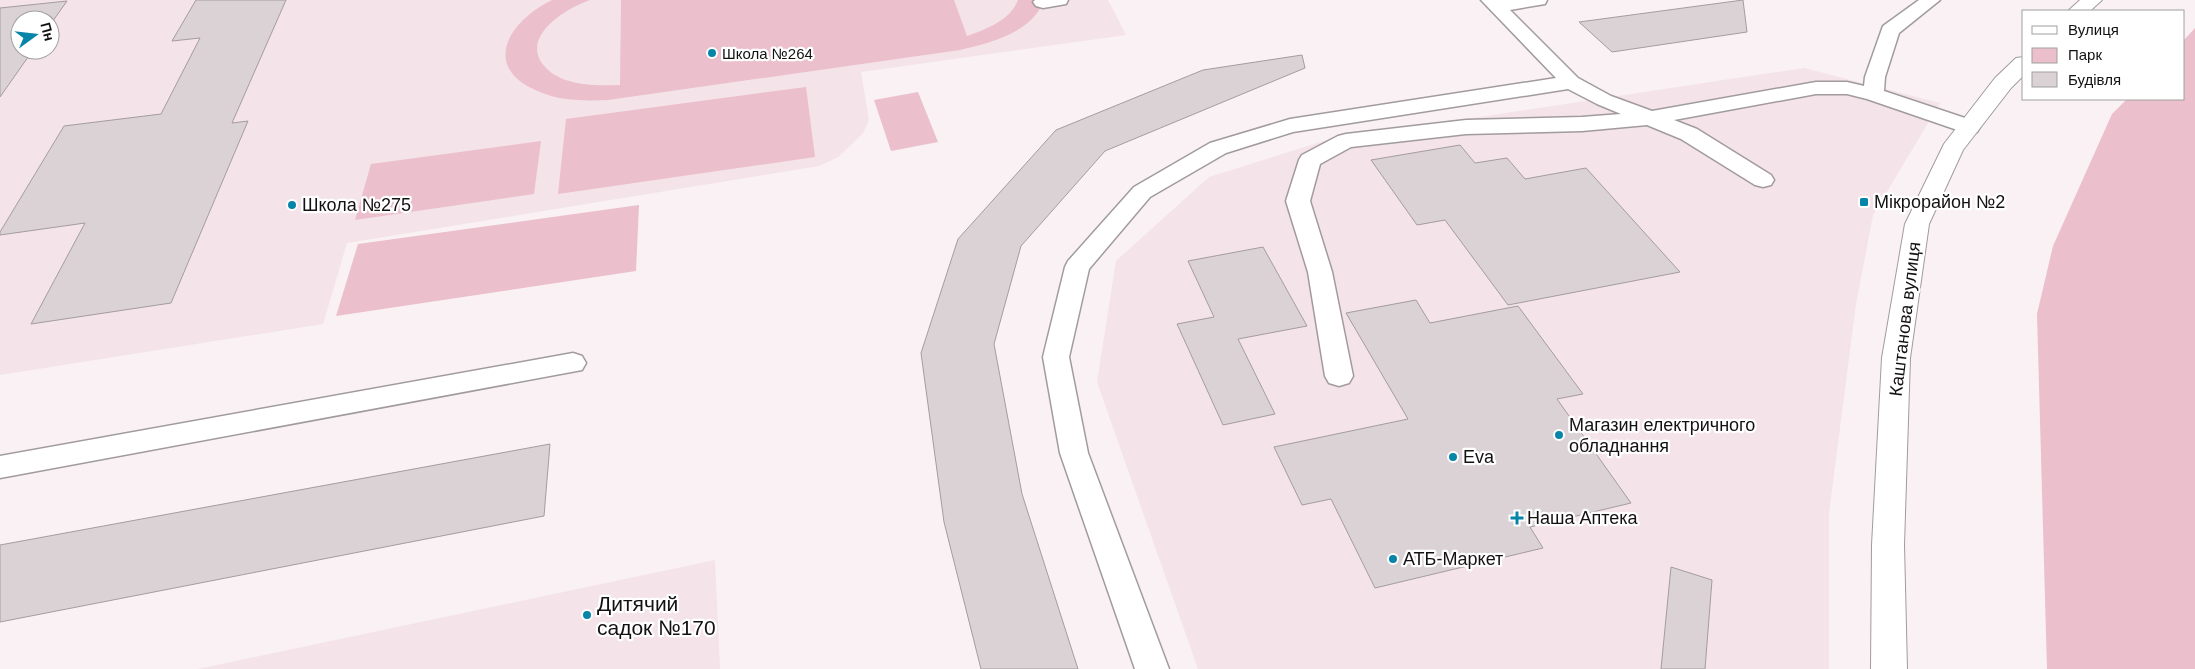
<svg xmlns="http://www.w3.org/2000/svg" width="2195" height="669" font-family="Arial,sans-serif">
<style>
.built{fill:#f4e3e8;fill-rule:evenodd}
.green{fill:#ebbfcc}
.building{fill:#dad2d4;stroke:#a49c9e}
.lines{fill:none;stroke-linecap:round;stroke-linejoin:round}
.lane-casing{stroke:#a29b9d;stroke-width:3}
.secondary-casing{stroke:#a29b9d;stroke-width:2}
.lane{fill:#fff;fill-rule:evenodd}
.secondary{fill:#fff;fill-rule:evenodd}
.poi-dot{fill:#0685a9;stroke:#fff;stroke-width:2}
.labels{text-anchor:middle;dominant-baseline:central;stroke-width:4.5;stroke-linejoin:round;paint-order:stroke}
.far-poi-label{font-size:15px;fill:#141112;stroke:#fff;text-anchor:start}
.poi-label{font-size:18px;fill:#141112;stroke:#fff;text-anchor:start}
.street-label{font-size:18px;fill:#141112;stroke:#fff}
.near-poi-label{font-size:21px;fill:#141112;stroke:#fff;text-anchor:start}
</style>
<rect width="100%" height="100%" fill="#f9f1f3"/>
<!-- built -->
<g class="built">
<path d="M0 0H1108L1126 35 861 72 869 120 863 133 852 144 838 157 819 166 347 243 323 324 0 375ZM20 20H50V50H20Z"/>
<path d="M1804 68 1940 103 1873 215 1856 304 1829 513V669H1198L1097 382 1116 261 1209 177 1327 140Z"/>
<path d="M715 560 720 669H198Z"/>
</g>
<!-- green -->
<g class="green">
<path d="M552 0H590C566 8 517 38 546 68 563 86 597 86 620 85L621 0H954L967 36C986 29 1010 21 1018 0H1044C1032 33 990 43 960 50L608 100C585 101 561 101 540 92 479 68 509 21 552 0Z"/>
<path d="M2195 28V669H2047L2037 314 2053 246 2112 114 2127 99H2184V40Z"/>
<path d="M806 87 815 157 558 194 566 119Z"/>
<path d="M918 92 938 142 891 151 874 100Z"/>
<path d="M541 141 534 194 355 220 371 164Z"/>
<path d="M639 205 636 271 336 316 358 244Z"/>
</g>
<!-- building -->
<g class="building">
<path d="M196 0H286L232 123 248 121 171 303 31 324 85 223 0 235V232L64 126 161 114 200 38 172 41Z"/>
<path d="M1743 0 1747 32 1612 52 1579 22Z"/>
<path d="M67 1 50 25V20H20V50H33L0 97V8Z"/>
<path d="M1302 55 1305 68 1105 151 1021 246 994 344 1022 494 1078 669H981L944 522 921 353 958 239 1056 130 1203 70Z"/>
<path d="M1460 145 1475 163 1507 158 1525 179 1586 168 1680 272 1508 305 1445 220 1417 225 1371 160Z"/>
<path d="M1263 247 1307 326 1238 339 1275 414 1223 425 1177 324 1214 317 1188 261Z"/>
<path d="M1416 300 1430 323 1518 306 1583 394 1557 399 1631 503 1530 527 1543 548 1375 588 1331 499 1302 505 1274 447 1408 419 1346 313Z"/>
<path d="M550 444 544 516 0 622V545Z"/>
<path d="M1671 567 1712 580 1705 669H1661Z"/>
</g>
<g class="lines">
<defs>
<g id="lane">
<path d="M1035 0H1068L1066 4 1043 8 1036 6 1033 2Z"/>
<path d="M1481 0H1547L1545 4 1510 10 1578 78 1611 96 1652 111 1816 82H1847L1864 86 1865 77 1883 26 1919 0H1940L1899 33 1885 77 1884 91 1977 122 1980 127 1977 132 1969 134 1867 99 1847 94H1816L1674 120 1697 129 1771 175 1774 180 1771 185 1763 187 1755 185 1681 139 1647 125 1582 131 1466 134 1351 147 1320 164 1310 201 1332 272 1353 376 1349 383 1339 386 1329 383 1325 376 1308 272 1286 201 1299 160 1302 155 1338 136 1346 134 1466 120 1582 117 1621 114 1597 104 1568 89 1293 132 1226 153 1150 197 1089 269 1069 357 1088 453 1169 669H1135L1060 453 1043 357 1065 267 1068 261 1134 187 1210 143 1290 119 1556 78Z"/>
<path d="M573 353 582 356 586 363 582 370 0 478V456Z"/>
</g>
<g id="secondary">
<path d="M2080 0H2102L2090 11H2068Z"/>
<path d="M2024 57V75L2011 88 1963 150 1929 224 1910 358 1904 545 1907 669H1871L1872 545 1882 358 1905 224 1944 144 1995 78 2016 58Z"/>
</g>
</defs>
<!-- lane casing -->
<use href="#lane" class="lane-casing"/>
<!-- secondary casing -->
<use href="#secondary" class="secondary-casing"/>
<!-- lane -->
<use href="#lane" class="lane"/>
<!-- secondary -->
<use href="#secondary" class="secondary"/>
</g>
<!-- markers -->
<g class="poi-dot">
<circle cx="712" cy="53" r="5"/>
<rect x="1859" y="197" width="10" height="10" rx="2.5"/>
<circle cx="292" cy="205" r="5"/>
<circle cx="1559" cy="435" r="5"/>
<circle cx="1453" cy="457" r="5"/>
<path d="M1514.5 510.5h5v5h5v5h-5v5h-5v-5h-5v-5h5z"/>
<circle cx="1393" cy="559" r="5"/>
<circle cx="587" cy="615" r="5"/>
</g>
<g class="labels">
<!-- far-poi labels -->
<g class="far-poi-label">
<text x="722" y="53">Школа №264</text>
</g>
<!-- poi labels -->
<g class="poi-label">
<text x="1874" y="202">Мікрорайон №2</text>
<text x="302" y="205">Школа №275</text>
<text x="1569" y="425">Магазин електричного<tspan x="1569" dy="21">обладнання</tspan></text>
<text x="1463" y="457">Eva</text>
<text x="1527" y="518">Наша Аптека</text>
<text x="1403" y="559">АТБ-Маркет</text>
</g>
<!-- street labels -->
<g class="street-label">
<text transform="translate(1905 319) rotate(-83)">Каштанова вулиця</text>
</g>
<!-- near-poi labels -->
<g class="near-poi-label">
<text x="597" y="603">Дитячий<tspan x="597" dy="24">садок №170</tspan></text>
</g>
</g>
<!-- legend -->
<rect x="2022" y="10" width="162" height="90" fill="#ffffff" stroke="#a1a0a0"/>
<rect x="2032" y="26" width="25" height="8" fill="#ffffff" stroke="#a1a0a0"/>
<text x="2068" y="35" font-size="15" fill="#141112">Вулиця</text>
<rect x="2032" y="48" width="25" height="15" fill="#ebbfcc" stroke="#a1a0a0"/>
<text x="2068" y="60" font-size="15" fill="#141112">Парк</text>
<rect x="2032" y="72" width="25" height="15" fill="#dad2d4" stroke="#a1a0a0"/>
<text x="2068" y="85" font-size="15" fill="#141112">Будівля</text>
<!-- north arrow -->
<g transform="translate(35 35) rotate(75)"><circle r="24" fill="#ffffff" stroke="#a1a0a0"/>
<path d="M0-4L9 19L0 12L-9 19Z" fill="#0685a9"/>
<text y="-8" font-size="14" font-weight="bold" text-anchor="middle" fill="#141112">Пн</text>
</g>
</svg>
